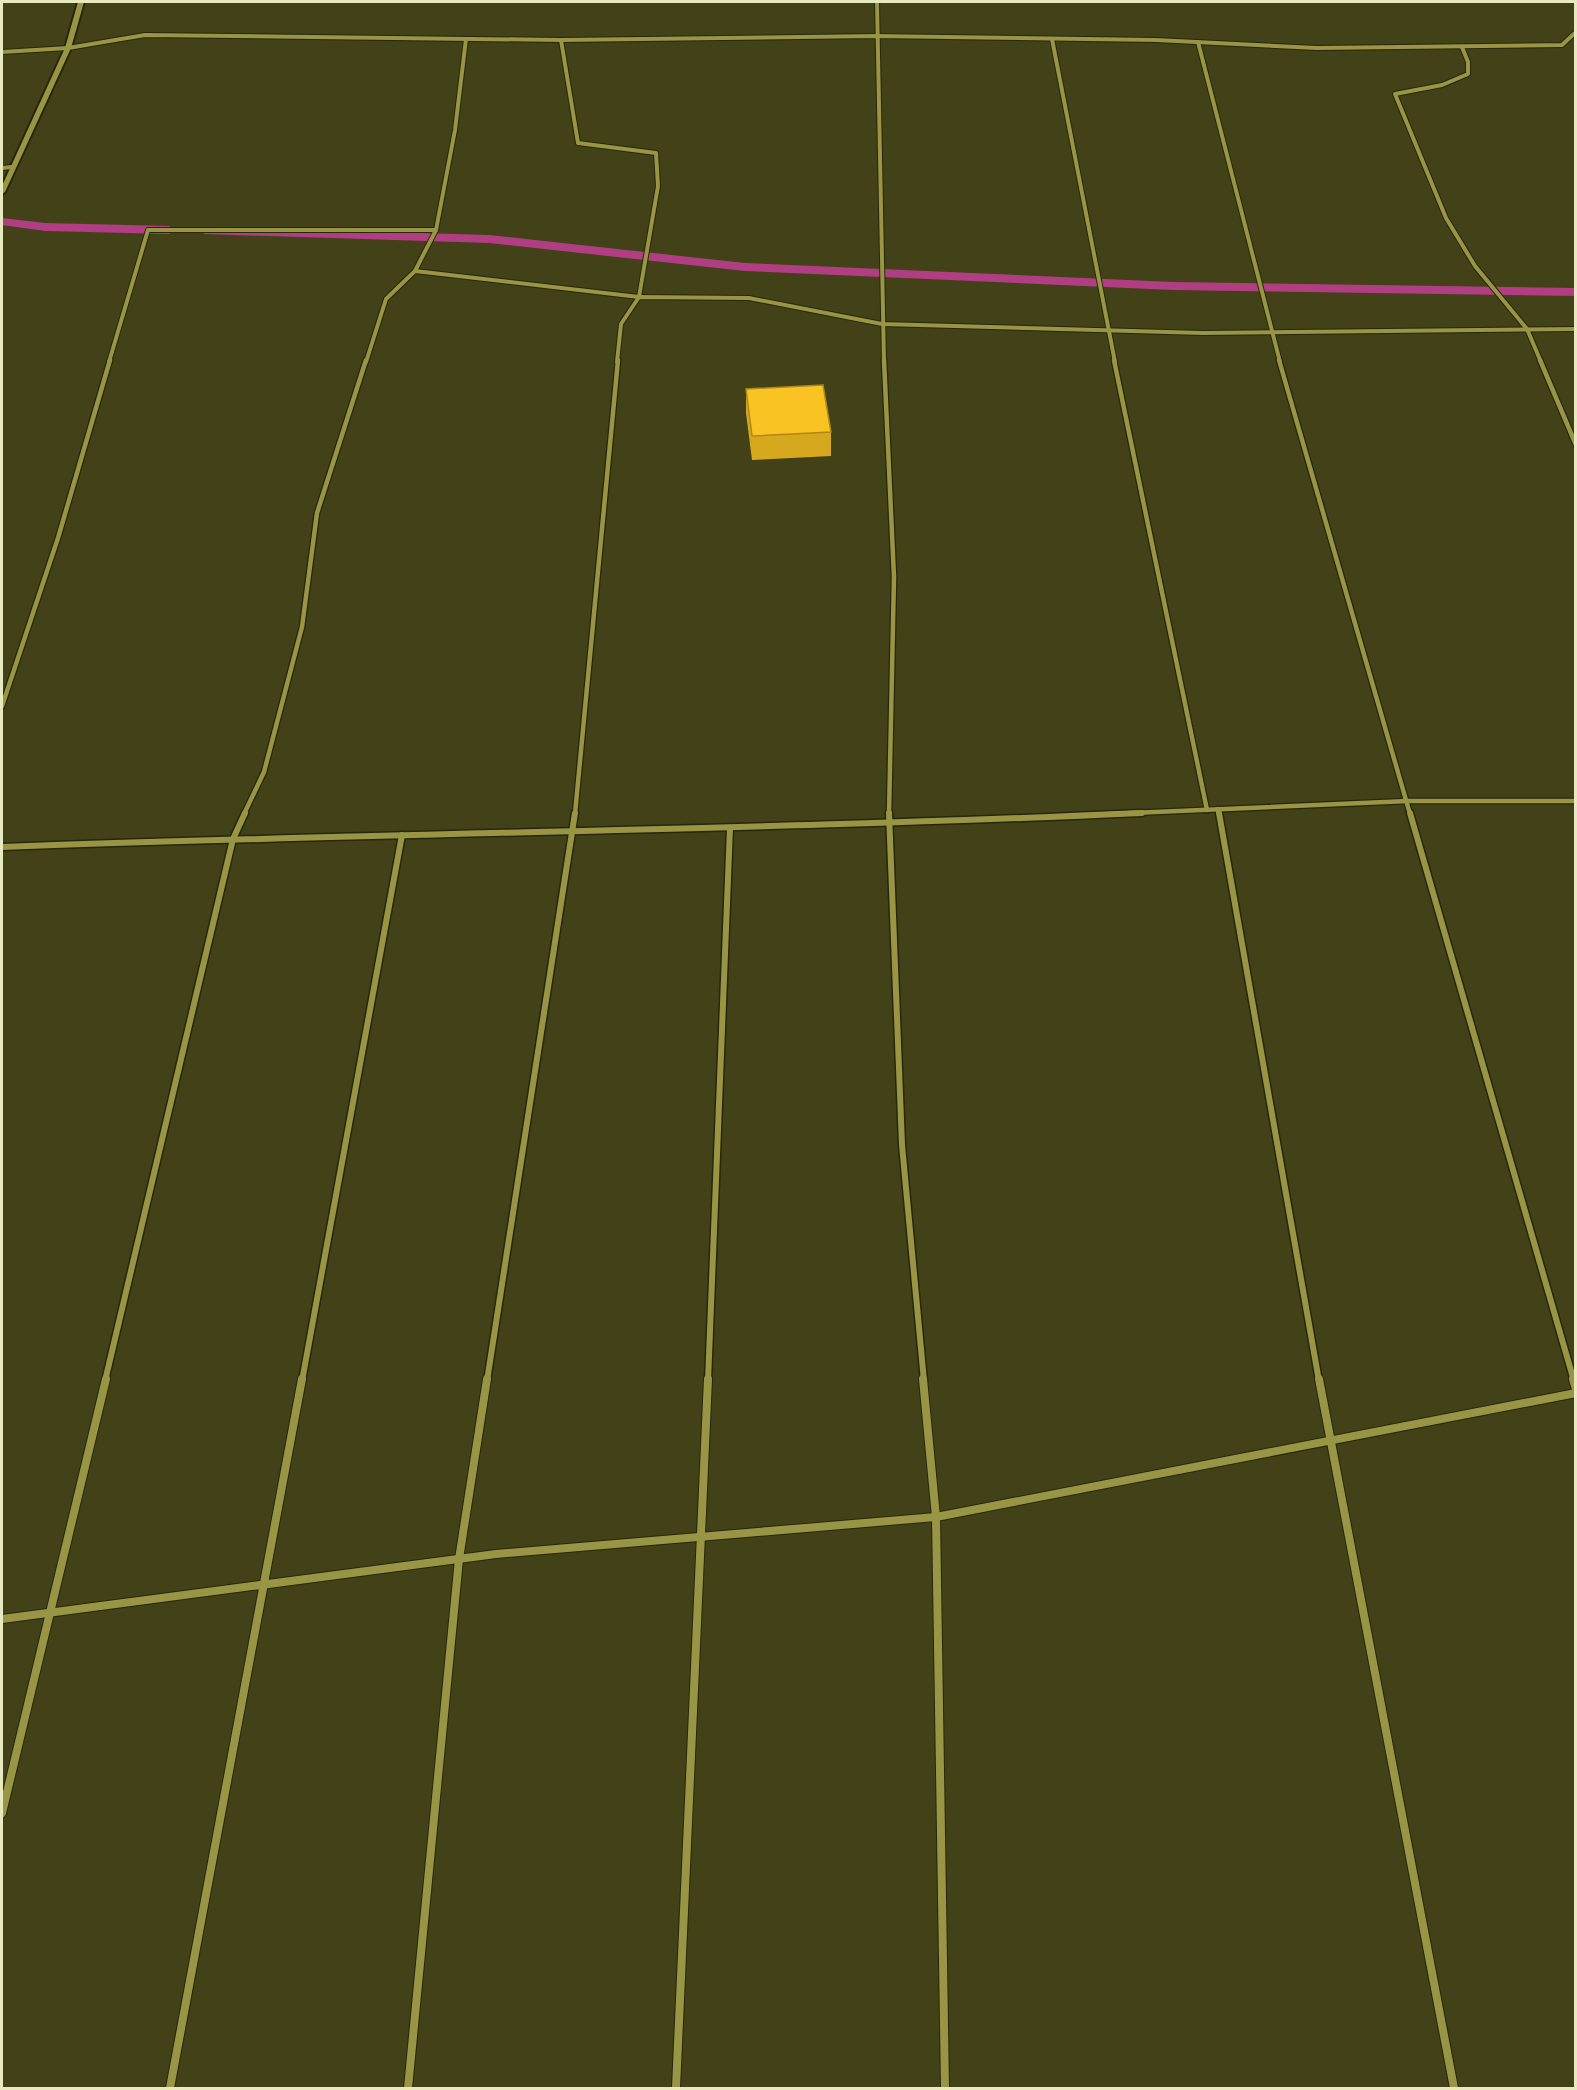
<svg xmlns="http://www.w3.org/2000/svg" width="1577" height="2090" font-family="'Nunito Sans',sans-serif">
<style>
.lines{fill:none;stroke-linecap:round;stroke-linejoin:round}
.stream{fill:#b13e82;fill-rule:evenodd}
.minor-far3-casing{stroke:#28270e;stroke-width:6}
.minor-far2-casing{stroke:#28270e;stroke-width:7}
.minor-far1-casing{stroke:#28270e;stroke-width:9}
.minor-casing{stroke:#28270e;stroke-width:10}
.tertiary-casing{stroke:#28270e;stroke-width:4}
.minor-far3{stroke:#989645;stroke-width:4}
.minor-far2{stroke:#989645;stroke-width:4.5}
.minor-far1{stroke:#989645;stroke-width:6}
.minor{stroke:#989645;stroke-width:8}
.tertiary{fill:#989645;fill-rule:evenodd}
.wall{fill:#d6a81e}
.building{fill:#f9c323;stroke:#ae8818;stroke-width:1.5}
</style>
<rect width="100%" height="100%" fill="#434117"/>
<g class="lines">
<!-- stream -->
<g class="stream">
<path d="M2 218 45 223 169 226 175 230 169 234 45 231 2 225Z"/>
<path d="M208 227 489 235 745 263 1173 282 1576 288V296L1173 290 745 271 489 243 204 234 202 231Z"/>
</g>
<defs>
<g id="minor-far3">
<path d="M877 2 884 362"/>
<path d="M1052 39 1115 362"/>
<path d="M1198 42 1280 362"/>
<path d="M1462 47 1468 62V74L1442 85 1395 94 1446 218 1475 266 1527 329 1541 362"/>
<path d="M2 52 68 48 145 35 561 40"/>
<path d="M2 168 12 167"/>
<path d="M436 230 455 130 466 39"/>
<path d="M109 362 148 230H436L415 271"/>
<path d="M366 362 386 299 415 271 639 297 658 186 656 153 578 143 561 40 876 36 1156 40 1317 48 1562 45 1576 32"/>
<path d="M617 362 621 324 639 297 749 298 882 324 1203 333 1576 329"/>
</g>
<g id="minor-far2">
<path d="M884 360 894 577 889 814"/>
<path d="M1114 360 1207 810"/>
<path d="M1279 360 1410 814"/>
<path d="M1540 360 1576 445"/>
<path d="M2 706 58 538 110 360"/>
<path d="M1218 809 1219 814"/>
<path d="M244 814 264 772 302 627 317 513 366 360"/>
<path d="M575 814 618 360"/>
<path d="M1108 814 1408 801H1576"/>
</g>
<g id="minor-far1">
<path d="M889 813 902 1145 924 1381"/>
<path d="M1219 813 1319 1381"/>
<path d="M1410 813 1574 1381"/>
<path d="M2 847C382 833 762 830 1142 813"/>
<path d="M105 1381 233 839 245 813"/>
<path d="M302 1381 402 835"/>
<path d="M487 1381 575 813"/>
<path d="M708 1381 730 828"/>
</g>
<g id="minor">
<path d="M923 1379 936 1517 945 2088"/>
<path d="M1319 1379 1454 2088"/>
<path d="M1573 1379 1576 1389"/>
<path d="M2 1619 496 1554 936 1517 1576 1393"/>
<path d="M2 1813 106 1379"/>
<path d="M170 2088 302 1379"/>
<path d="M408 2088 459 1559 487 1379"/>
<path d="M676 2088 708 1379"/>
</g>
<path id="tertiary" d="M78 2H84L71 48 5 192 2 194V186L65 48Z"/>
</defs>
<!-- minor-far3 casing -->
<use href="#minor-far3" class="minor-far3-casing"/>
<!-- minor-far2 casing -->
<use href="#minor-far2" class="minor-far2-casing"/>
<!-- minor-far1 casing -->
<use href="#minor-far1" class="minor-far1-casing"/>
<!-- minor casing -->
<use href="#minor" class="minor-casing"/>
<!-- tertiary casing -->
<use href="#tertiary" class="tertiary-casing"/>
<!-- minor-far3 -->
<use href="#minor-far3" class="minor-far3"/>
<!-- minor-far2 -->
<use href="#minor-far2" class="minor-far2"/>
<!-- minor-far1 -->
<use href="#minor-far1" class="minor-far1"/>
<!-- minor -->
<use href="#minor" class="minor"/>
<!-- tertiary -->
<use href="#tertiary" class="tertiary"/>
</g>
<!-- wall -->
<path class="wall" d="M746 389 831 432V456L752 460 746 413Z"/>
<!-- building -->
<path class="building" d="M823 385 831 432 752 436 746 389Z"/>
<!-- border -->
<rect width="1577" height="2090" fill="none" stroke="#e8e9c1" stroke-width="6"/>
</svg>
